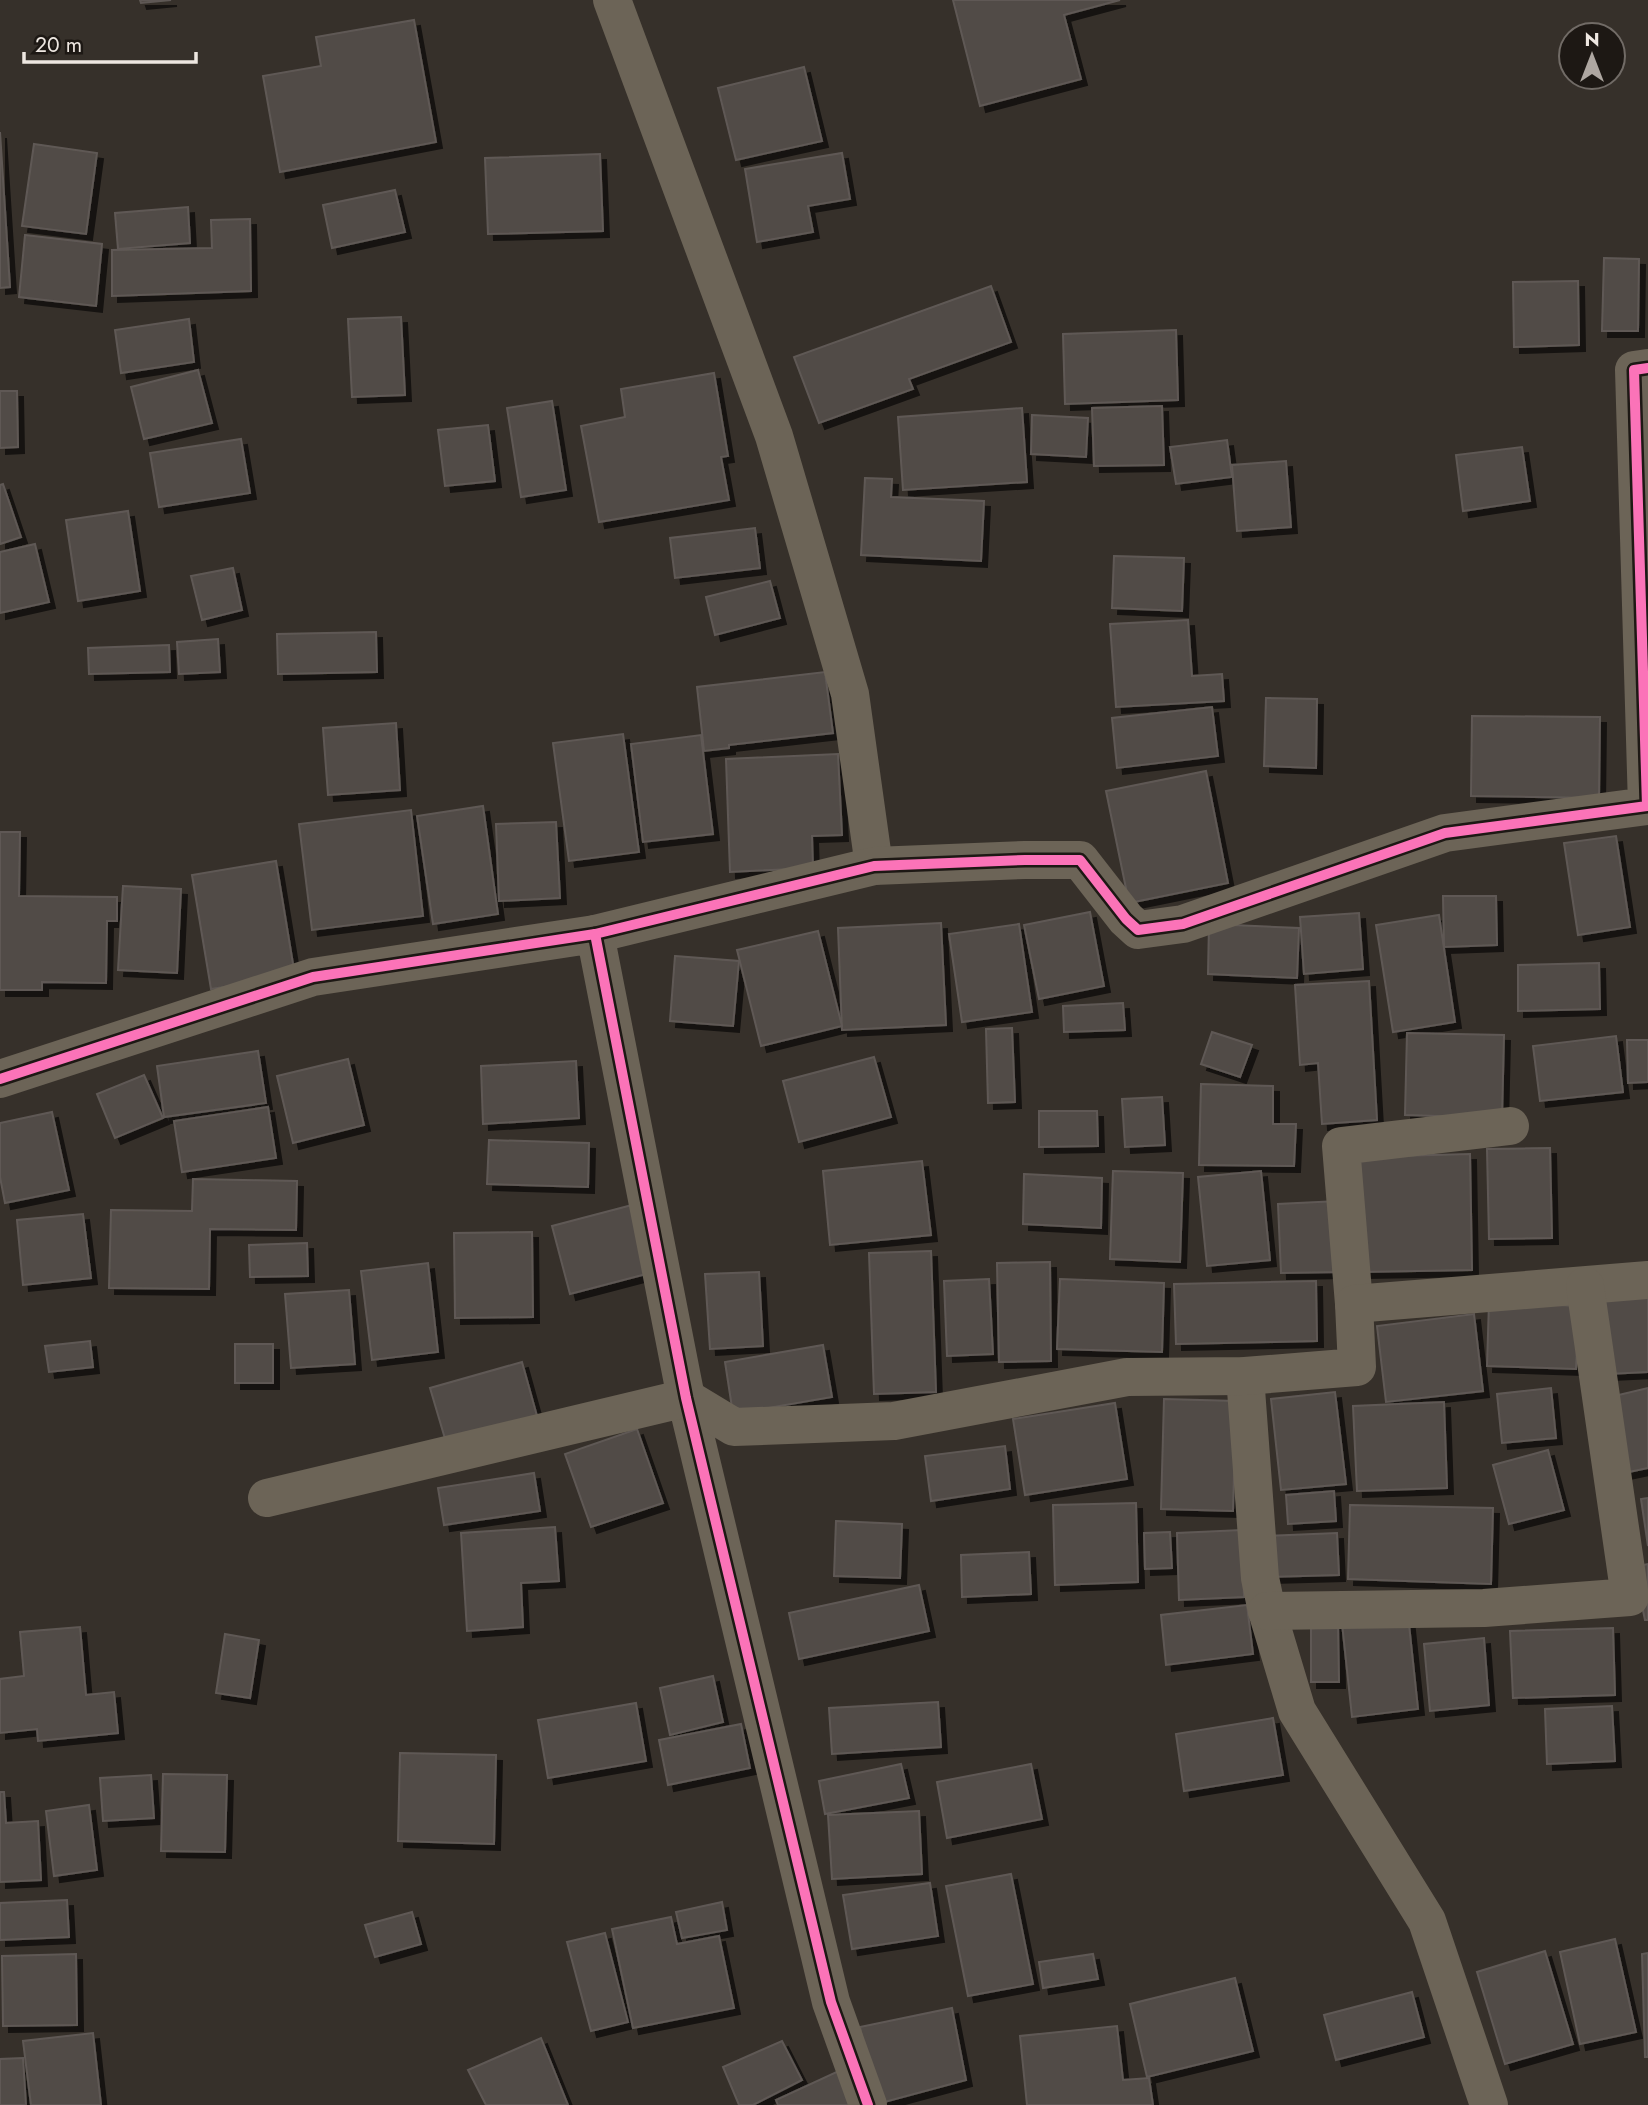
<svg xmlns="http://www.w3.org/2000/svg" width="1648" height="2105" font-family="Jost,sans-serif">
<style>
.building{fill:#514b47;stroke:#5f5955;stroke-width:2;filter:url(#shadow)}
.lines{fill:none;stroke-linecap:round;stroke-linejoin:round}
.street{stroke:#6c6457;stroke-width:38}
.cycleway-casing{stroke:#1d1814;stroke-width:15}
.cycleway{stroke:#fb73b8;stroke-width:10}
</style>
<defs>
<filter id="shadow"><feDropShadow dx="6" dy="6" stdDeviation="0" flood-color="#0009"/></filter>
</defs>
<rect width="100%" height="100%" fill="#36302a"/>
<!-- building -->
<g class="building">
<path d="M140 0H171L141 3Z"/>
<path d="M953 0H1120L1064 15 1081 79 980 106Z"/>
<path d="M414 20 436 142 280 172 263 76 321 66 316 37Z"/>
<path d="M804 67 822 141 736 160 718 88Z"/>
<path d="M0 132 10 287 0 288Z"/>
<path d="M34 144 97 153 86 234 22 226Z"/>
<path d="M842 153 850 199 808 206 813 232 757 242 745 169Z"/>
<path d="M600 154 603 231 488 234 485 158Z"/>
<path d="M395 190 405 232 332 248 323 205Z"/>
<path d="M188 207 190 243 118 249 115 213Z"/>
<path d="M250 219 251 291 112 296V250L212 248 211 220Z"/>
<path d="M25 235 102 244 96 306 19 297Z"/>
<path d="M1604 258 1639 259 1638 331H1602Z"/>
<path d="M1578 281 1579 345 1514 347 1513 282Z"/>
<path d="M991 286 1011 342 909 379 913 389 819 423 794 357Z"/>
<path d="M401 317 405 395 352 397 348 319Z"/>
<path d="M189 319 194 362 121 373 115 330Z"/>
<path d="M1176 330 1178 400 1065 404 1063 334Z"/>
<path d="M198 370 212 423 144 439 131 387Z"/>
<path d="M714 373 728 456 721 457 729 500 599 522 581 426 625 417 621 389Z"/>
<path d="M0 391H17L18 447 0 448Z"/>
<path d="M552 401 566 490 521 497 507 408Z"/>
<path d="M1162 406 1164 465 1094 466 1092 408Z"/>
<path d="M1022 408 1027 482 903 490 898 417Z"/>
<path d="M1032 415 1088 418 1086 457 1031 454Z"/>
<path d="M488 425 495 481 445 486 438 430Z"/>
<path d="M241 439 250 493 159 507 150 453Z"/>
<path d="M1227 440 1232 477 1176 484 1170 447Z"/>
<path d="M1522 447 1530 501 1463 511 1456 455Z"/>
<path d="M1286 461 1291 527 1237 531 1232 465Z"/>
<path d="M865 478 892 479 891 497 984 501 981 561 861 555Z"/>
<path d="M3 484 21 537 0 544V485Z"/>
<path d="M128 511 140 591 78 601 66 520Z"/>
<path d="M755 528 760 568 675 578 670 538Z"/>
<path d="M35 544 49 602 0 613V552Z"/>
<path d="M1114 556 1184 558 1182 611 1112 608Z"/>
<path d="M233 568 242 610 202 620 191 576Z"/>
<path d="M770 581 780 618 715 635 706 597Z"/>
<path d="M1188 620 1192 676 1222 674 1224 701 1116 707 1110 624Z"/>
<path d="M376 632 377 672 278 674 277 634Z"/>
<path d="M218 639 220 672 179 674 177 642Z"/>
<path d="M169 645 170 672 89 674 88 648Z"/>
<path d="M825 672 833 733 729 745V748L704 751 697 687Z"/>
<path d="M1266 698 1317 699 1316 768 1264 766Z"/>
<path d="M1212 707 1218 756 1117 768 1112 718Z"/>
<path d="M1472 716 1600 717 1599 798 1471 796Z"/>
<path d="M396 723 400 790 328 795 323 728Z"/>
<path d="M623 734 639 852 569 861 553 743Z"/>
<path d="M701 735 713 834 643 842 631 744Z"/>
<path d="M838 754 842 835 812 836 813 868 730 872 726 759Z"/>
<path d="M1206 771 1228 883 1129 903 1106 791Z"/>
<path d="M483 806 498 914 433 924 417 816Z"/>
<path d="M411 810 423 916 312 930 299 824Z"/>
<path d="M556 822 560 898 499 901 496 824Z"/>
<path d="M0 832H20L19 896 117 897V921H107L106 983 42 982V990H0Z"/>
<path d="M1616 836 1630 927 1578 935 1564 843Z"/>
<path d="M276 861 295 976 211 989 192 875Z"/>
<path d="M123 886 181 889 177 973 118 970Z"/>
<path d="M1443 896H1496L1497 945 1444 947Z"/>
<path d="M1090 912 1104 986 1039 999 1024 925Z"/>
<path d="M1359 913 1363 969 1304 974 1300 917Z"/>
<path d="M1439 915 1455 1022 1393 1032 1376 925Z"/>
<path d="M941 923 946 1025 842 1030 838 928Z"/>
<path d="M1019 924 1032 1012 962 1022 949 934Z"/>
<path d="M1209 924 1299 928 1297 978 1208 974Z"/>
<path d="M818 931 842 1026 761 1046 737 950Z"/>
<path d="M675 956 739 961 733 1026 670 1021Z"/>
<path d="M1599 963 1600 1009 1518 1011V965Z"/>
<path d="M1369 981 1377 1120 1322 1124 1318 1063 1300 1065 1295 985Z"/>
<path d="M1123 1003 1125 1030 1064 1032 1063 1006Z"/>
<path d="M1012 1028 1015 1102 988 1103 986 1029Z"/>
<path d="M1212 1032 1252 1045 1240 1077 1201 1064Z"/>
<path d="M1407 1033 1504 1035 1502 1118 1405 1115Z"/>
<path d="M1616 1036 1623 1092 1540 1101 1533 1046Z"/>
<path d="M1627 1040H1648V1082L1628 1083Z"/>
<path d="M258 1051 266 1103 164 1117 157 1066Z"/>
<path d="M874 1057 891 1117 799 1142 783 1081Z"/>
<path d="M348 1059 364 1125 293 1143 277 1076Z"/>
<path d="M576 1061 579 1118 483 1124 481 1066Z"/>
<path d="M144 1075 163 1118 115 1138 97 1094Z"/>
<path d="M1201 1084 1273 1086V1124H1296L1294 1166 1199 1165Z"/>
<path d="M1162 1097 1165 1145 1125 1147 1122 1099Z"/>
<path d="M268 1107 276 1158 182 1172 174 1121Z"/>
<path d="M1039 1111H1097L1098 1146 1039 1147Z"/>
<path d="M52 1112 69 1190 5 1203 0 1177V1123Z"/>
<path d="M489 1140 589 1143 588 1187 487 1184Z"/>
<path d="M1550 1148 1552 1238 1489 1239 1487 1149Z"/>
<path d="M1470 1154 1472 1270 1362 1272 1359 1157Z"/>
<path d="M922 1161 931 1235 830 1245 823 1171Z"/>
<path d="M1113 1171 1183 1173 1180 1262 1110 1259Z"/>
<path d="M1261 1171 1270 1260 1207 1266 1198 1177Z"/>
<path d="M1024 1174 1102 1178 1101 1228 1023 1224Z"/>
<path d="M193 1179 297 1181 296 1230 210 1229 209 1289 109 1288 111 1210 192 1211Z"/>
<path d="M1338 1201 1341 1272 1281 1273 1278 1204Z"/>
<path d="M632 1205 650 1273 570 1294 552 1226Z"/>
<path d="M83 1214 91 1278 23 1285 17 1220Z"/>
<path d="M532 1232 533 1317 455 1318 454 1233Z"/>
<path d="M307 1243 308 1276 250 1277 249 1245Z"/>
<path d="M931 1251 936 1392 874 1394 869 1253Z"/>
<path d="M1050 1262 1051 1361 999 1362 997 1263Z"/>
<path d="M428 1263 438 1352 372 1360 361 1271Z"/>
<path d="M759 1272 763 1346 710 1349 705 1274Z"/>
<path d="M989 1279 993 1354 947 1356 944 1281Z"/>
<path d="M1060 1279 1164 1283 1162 1352 1057 1349Z"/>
<path d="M1316 1281 1317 1341 1176 1344 1174 1284Z"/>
<path d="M349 1290 355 1364 291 1368 285 1294Z"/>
<path d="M1648 1292V1372L1608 1374 1604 1294Z"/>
<path d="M1489 1302 1579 1306 1576 1369 1487 1366Z"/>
<path d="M1474 1314 1483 1391 1386 1402 1377 1326Z"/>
<path d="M90 1341 93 1367 49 1372 45 1346Z"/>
<rect x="235" y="1344" width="38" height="39"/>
<path d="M823 1345 832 1397 733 1414 725 1362Z"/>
<path d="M522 1362 537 1416 446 1442 430 1388Z"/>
<path d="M1551 1388 1556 1438 1502 1443 1497 1394Z"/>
<path d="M1648 1388V1468L1624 1473 1606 1398Z"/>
<path d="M1335 1392 1346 1484 1281 1490 1271 1399Z"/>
<path d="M1164 1399 1236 1401 1233 1511 1161 1509Z"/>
<path d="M1444 1402 1447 1488 1357 1491 1353 1406Z"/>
<path d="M1115 1403 1127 1479 1025 1495 1013 1419Z"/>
<path d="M637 1429 663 1503 591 1527 565 1454Z"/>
<path d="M1005 1446 1010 1489 931 1501 925 1456Z"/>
<path d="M1548 1450 1564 1510 1509 1524 1493 1465Z"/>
<path d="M534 1473 540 1511 444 1525 438 1488Z"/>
<path d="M1334 1491 1336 1521 1288 1524 1286 1495Z"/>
<path d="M1648 1498V1546L1641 1499Z"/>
<path d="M1136 1503 1138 1582 1055 1585 1053 1505Z"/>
<path d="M1350 1505 1493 1508 1491 1584 1348 1579Z"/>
<path d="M836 1521 902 1524 900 1578 834 1576Z"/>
<path d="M555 1527 559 1581 521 1583 523 1627 467 1631 461 1533Z"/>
<path d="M1242 1530 1244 1597 1179 1600 1177 1533Z"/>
<path d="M1170 1532 1172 1568 1145 1569 1144 1533Z"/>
<path d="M1337 1533 1339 1575 1267 1577 1266 1536Z"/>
<path d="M1029 1552 1031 1594 962 1597 961 1555Z"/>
<path d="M1648 1564V1620H1645L1634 1567Z"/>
<path d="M919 1585 929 1631 799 1659 789 1613Z"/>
<path d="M1247 1605 1253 1654 1166 1665 1161 1615Z"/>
<path d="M1408 1615 1418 1709 1352 1717 1342 1623Z"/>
<path d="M1311 1622H1338L1339 1682H1311Z"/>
<path d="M80 1627 86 1695 114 1692 118 1733 38 1741 37 1729 0 1733V1679L24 1676 20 1632Z"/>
<path d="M1613 1628 1615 1695 1513 1698 1510 1631Z"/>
<path d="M225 1634 259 1640 250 1698 216 1693Z"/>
<path d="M1484 1638 1489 1705 1430 1711 1424 1644Z"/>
<path d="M713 1676 723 1722 670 1735 660 1688Z"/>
<path d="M938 1702 941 1747 832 1754 829 1708Z"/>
<path d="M636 1703 646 1761 548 1778 538 1720Z"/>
<path d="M1612 1706 1615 1761 1547 1764 1545 1709Z"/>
<path d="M1273 1718 1283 1775 1184 1791 1176 1734Z"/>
<path d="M741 1724 750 1768 668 1785 659 1740Z"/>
<path d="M400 1753 496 1755 494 1844 398 1841Z"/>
<path d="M901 1764 909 1798 825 1814 819 1781Z"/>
<path d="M1031 1764 1042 1819 947 1838 937 1782Z"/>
<path d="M163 1774 227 1775 225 1852 161 1851Z"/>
<path d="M151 1775 154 1818 103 1821 100 1778Z"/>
<path d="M0 1792H4L6 1823 38 1821 41 1880 0 1882Z"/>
<path d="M89 1805 97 1870 54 1876 46 1811Z"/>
<path d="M919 1811 922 1874 832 1879 828 1815Z"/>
<path d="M1011 1874 1033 1984 968 1996 946 1886Z"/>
<path d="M930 1883 938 1936 852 1949 843 1895Z"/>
<path d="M67 1900 69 1937 0 1940V1903Z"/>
<path d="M722 1902 727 1930 682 1938 676 1912Z"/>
<path d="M412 1912 421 1944 375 1957 365 1925Z"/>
<path d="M671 1917 677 1944 719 1936 734 2008 633 2028 612 1929Z"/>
<path d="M605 1933 628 2022 591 2031 567 1942Z"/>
<path d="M1615 1939 1636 2032 1580 2044 1560 1952Z"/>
<path d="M1545 1951 1573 2044 1505 2064 1477 1972Z"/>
<path d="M1648 1953V2057H1645L1642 1954Z"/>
<path d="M76 1954 77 2025 3 2026 2 1956Z"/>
<path d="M1093 1954 1098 1979 1043 1988 1039 1962Z"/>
<path d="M1235 1978 1253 2051 1147 2077 1130 2004Z"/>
<path d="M1412 1992 1424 2037 1336 2060 1324 2015Z"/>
<path d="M952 2008 966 2080 877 2104 860 2027Z"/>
<path d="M1117 2026 1123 2080 1149 2078 1153 2105H1027L1020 2036Z"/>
<path d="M93 2033 101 2105H31L23 2041Z"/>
<path d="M541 2038 568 2105H486L468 2070Z"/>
<path d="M782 2041 802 2080 753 2105H739L723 2067Z"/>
<path d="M23 2058 26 2105H0V2059Z"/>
<path d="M843 2069 861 2105H778L776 2100Z"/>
</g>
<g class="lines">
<!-- street -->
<g class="street">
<path d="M612 0 774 436 850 694 874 866"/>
<path d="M595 934 874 866 1025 860H1080L1126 919 1138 930 1183 924 1445 833 1647 806 1634 370 1648 368"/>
<path d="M0 1079 313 977 595 934 686 1398 831 2002 868 2105"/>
<path d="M1354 1304 1341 1146 1510 1126"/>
<path d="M1245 1376 1260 1578 1267 1611 1297 1711 1427 1921 1489 2105"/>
<path d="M267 1498 686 1398 734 1427 894 1421 1127 1377 1245 1376 1357 1367 1354 1304 1648 1280"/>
<path d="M1267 1611 1484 1608 1630 1597 1585 1286"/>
</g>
<defs>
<g id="cycleway">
<path d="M595 934 874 866 1025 860H1080L1126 919 1138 930 1183 924 1445 833 1647 806 1634 370 1648 368"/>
<path d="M0 1079 313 977 595 934 686 1398 831 2002 868 2105"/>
</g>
</defs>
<!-- cycleway casing -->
<use href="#cycleway" class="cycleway-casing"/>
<!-- cycleway -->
<use href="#cycleway" class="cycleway"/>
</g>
<!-- north arrow -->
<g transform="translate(1592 56)"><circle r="33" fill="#1d1814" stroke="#716b66" stroke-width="2"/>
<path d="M0-5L12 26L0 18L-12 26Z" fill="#aea7a1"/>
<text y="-10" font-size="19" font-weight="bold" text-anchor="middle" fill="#eee7e1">N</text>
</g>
<!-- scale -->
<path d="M24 52v10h172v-10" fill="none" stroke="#eee7e1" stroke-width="3.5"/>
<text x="35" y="52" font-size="21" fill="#eee7e1" stroke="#1d1814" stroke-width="5" paint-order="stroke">20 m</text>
</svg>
